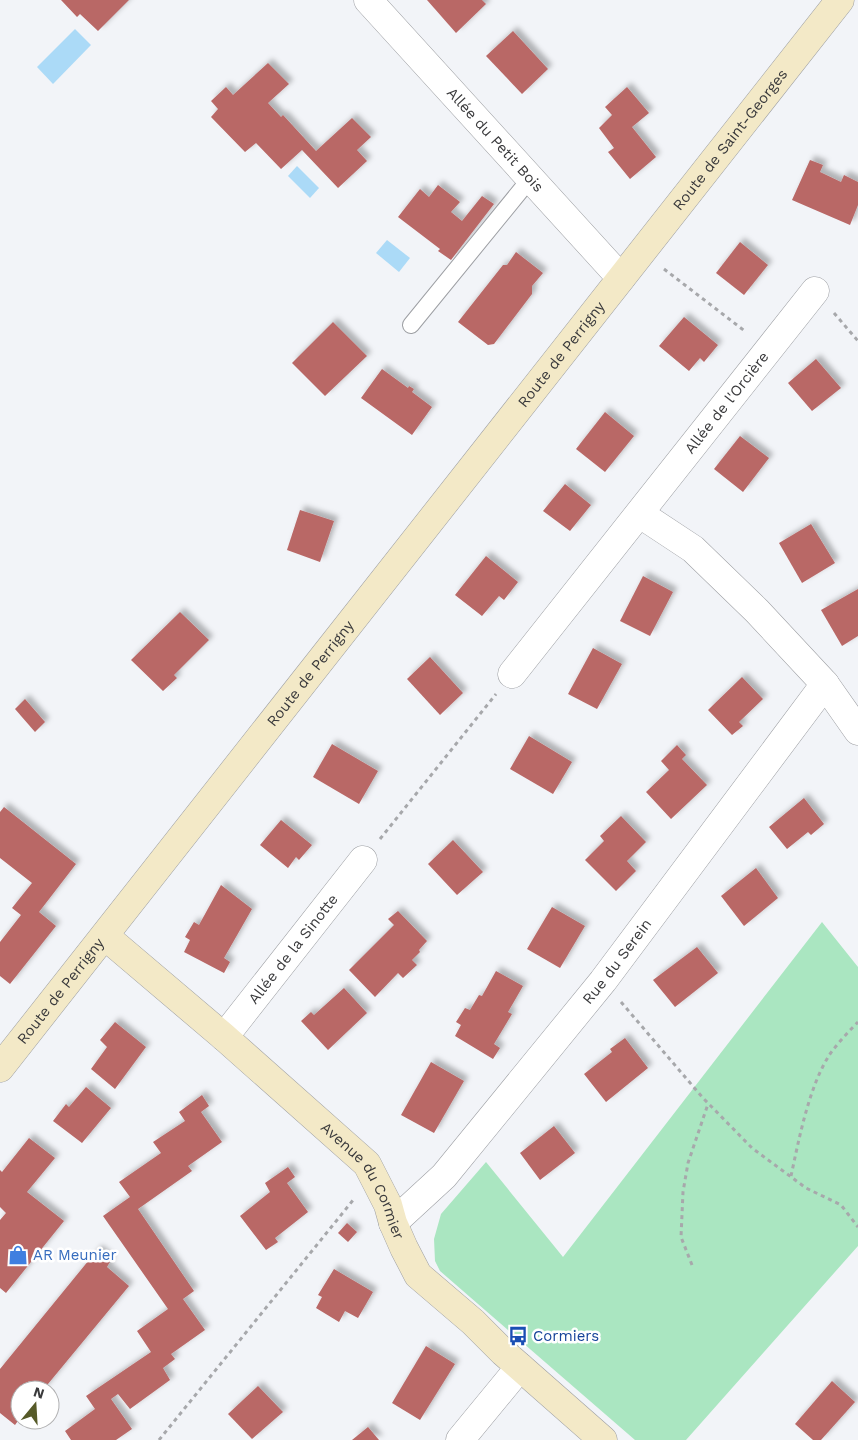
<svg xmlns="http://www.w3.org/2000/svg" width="858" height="1440" font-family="'Work Sans',sans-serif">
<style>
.green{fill:#aae6c1}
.water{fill:#abdaf7}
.building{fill:#b96766;filter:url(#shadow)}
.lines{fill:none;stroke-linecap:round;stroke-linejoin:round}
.lane-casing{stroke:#9d9fa3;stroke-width:18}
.street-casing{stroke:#9d9fa3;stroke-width:29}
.secondary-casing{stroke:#9d9fa3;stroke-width:29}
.path{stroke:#a7a8ab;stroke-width:3;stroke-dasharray:4 4;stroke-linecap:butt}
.lane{stroke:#fff;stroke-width:16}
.street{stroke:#fff;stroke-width:28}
.secondary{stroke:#f3e9c7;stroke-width:28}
.labels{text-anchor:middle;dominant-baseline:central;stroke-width:5;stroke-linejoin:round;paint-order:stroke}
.street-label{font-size:15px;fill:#3a3a3c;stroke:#fff}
.shop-label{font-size:15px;fill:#366cbe;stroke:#fff;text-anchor:start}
.transit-label{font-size:15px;fill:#164399;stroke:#fff;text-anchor:start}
</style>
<defs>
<filter id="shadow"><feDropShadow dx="4.5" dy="-4.5" stdDeviation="2.5" flood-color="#0004"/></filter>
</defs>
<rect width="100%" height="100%" fill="#f2f4f8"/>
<!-- green -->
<path class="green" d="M822 922 858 967V1246L686 1440H635L440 1271 435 1261 434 1239 441 1214 486 1162 563 1257Z"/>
<!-- water -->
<g class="water">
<path d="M75 29 91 45 53 84 37 67Z"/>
<path d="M297 166 319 188 310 198 288 176Z"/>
<path d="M387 240 410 258 399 272 376 253Z"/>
</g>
<!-- building -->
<g class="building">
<path d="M61 0H129L98 31 80 14 77 17Z"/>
<path d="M427 0H482L486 4 456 33Z"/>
<path d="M513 31 548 69 522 94 486 56Z"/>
<path d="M268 63 289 84 268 103 281 117 283 115 316 151 352 118 371 137 357 150 367 161 338 188 302 150 281 169 256 143 245 152 211 117 218 109 211 101 226 87 233 95Z"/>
<path d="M627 87 649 113 632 127 656 157 630 179 608 152 614 148 599 128 612 115 605 107Z"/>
<path d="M810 160 823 165 820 172 841 182 844 175 858 182V205L850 225 792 200Z"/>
<path d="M438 185 460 202 451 212 462 221 482 196 494 204 451 260 438 251 440 249 398 217 420 189 429 197Z"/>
<path d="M740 242 768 265 744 295 716 273Z"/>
<path d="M516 252 543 273 532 286V294L494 344 488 345 458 322 503 265H507Z"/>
<path d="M684 317 718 345 704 362 700 358 689 371 659 346Z"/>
<path d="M333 322 367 356 325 396 292 363Z"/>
<path d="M816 359 841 388 812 411 788 383Z"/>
<path d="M382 369 408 388 409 386 414 389 412 392 432 407 412 435 361 398Z"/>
<path d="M605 412 634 436 605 472 576 449Z"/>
<path d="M740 436 769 458 743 492 714 469Z"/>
<path d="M565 484 591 505 570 531 543 511Z"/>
<path d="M300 510 334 521 320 562 287 550Z"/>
<path d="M811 524 835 563 802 583 779 543Z"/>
<path d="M486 556 518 582 504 600 499 596 482 616 455 595Z"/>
<path d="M643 576 673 592 650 636 620 621Z"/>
<path d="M858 589V636L842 646 821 610Z"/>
<path d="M180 612 209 640 174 675 177 678 163 691 131 660Z"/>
<path d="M593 648 622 664 597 709 568 694Z"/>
<path d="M430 657 463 693 440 715 407 679Z"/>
<path d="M742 677 763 699 739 722 743 726 732 735 708 710Z"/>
<path d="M25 699 45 722 35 732 15 709Z"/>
<path d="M529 736 572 762 553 794 510 769Z"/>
<path d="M332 744 378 771 359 804 313 777Z"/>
<path d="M677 745 686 755 682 759 707 785 671 819 646 792 669 770 661 761Z"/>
<path d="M804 798 824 824 811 835 808 832 787 849 769 827Z"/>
<path d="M4 807 76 864 39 912 56 926 10 984 0 976V942L21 915 12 908 32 883 0 858V812Z"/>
<path d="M621 816 646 842 627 861 636 871 616 891 585 860 604 841 600 836Z"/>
<path d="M281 820 312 845 299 860 296 857 288 868 260 845Z"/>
<path d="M453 840 483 872 457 895 428 864Z"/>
<path d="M756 868 778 898 744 926 721 896Z"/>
<path d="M221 885 252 909 224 958 230 962 224 973 184 952 190 940 185 937 194 922 199 925Z"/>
<path d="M552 907 585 926 560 968 527 949Z"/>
<path d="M398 911 427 941 419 950 420 952 412 960 417 965 403 978 398 973 375 997 349 970 394 925 388 919Z"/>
<path d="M697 947 718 973 675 1007 653 980Z"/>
<path d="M496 971 523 986 508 1012 512 1014 494 1044 500 1048 493 1059 455 1036 461 1025 456 1022 465 1008 470 1010 479 995 482 996Z"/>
<path d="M344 988 367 1013 328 1050 301 1021 311 1012 314 1015Z"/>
<path d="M115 1022 146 1047 115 1089 91 1069 107 1047 100 1040Z"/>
<path d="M625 1038 648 1068 606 1102 584 1074 612 1052 610 1049Z"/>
<path d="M431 1062 464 1081 434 1133 401 1115Z"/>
<path d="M86 1087 111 1108 82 1143 53 1121 66 1104 69 1107Z"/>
<path d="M202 1095 209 1106 201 1112 222 1142 188 1166 192 1171 138 1209 194 1291 183 1299 205 1330 171 1354 175 1359 163 1368 170 1380 130 1409 118 1394 111 1399 132 1429 116 1440H71L65 1431 95 1409 86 1396 151 1352 137 1331 168 1309 103 1216 130 1197 119 1182 161 1153 153 1142 185 1121 179 1112Z"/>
<path d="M554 1126 575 1153 540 1180 520 1153Z"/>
<path d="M29 1138 55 1158 27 1192 64 1221 6 1293 0 1288V1220L6 1213 0 1207V1170L2 1172Z"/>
<path d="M288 1167 295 1177 287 1183 308 1212 275 1238 278 1242 266 1250 240 1216 270 1192 265 1183Z"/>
<path d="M347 1223 357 1232 348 1242 338 1233Z"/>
<path d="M98 1249 111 1260 107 1267 129 1286 43 1390H20V1418L15 1425 0 1413V1369Z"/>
<path d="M334 1269 373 1292 358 1318 345 1311 339 1322 316 1308 322 1297 318 1295Z"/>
<path d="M426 1346 455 1364 420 1420 392 1403Z"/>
<path d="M832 1381 855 1402 821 1440H813L795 1424Z"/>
<path d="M258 1386 283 1412 252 1439 228 1414Z"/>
<path d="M368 1427 379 1440H352Z"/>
</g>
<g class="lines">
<defs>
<path id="lane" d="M411 325 530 179"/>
<g id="street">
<path id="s1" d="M368 0 621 278"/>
<path d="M640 514 693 549 757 611 825 684 858 731"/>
<path id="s2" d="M512 674 815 291"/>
<path id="s3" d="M224 1037 363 860"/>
<path id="s4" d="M393 1223 444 1176 603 981 825 684"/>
<path d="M460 1440 520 1367"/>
</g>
<g id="secondary">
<path id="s5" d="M105 936 224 1037 367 1164 388 1205 393 1223 404 1248 418 1275 473 1322 503 1352 603 1440"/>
<path id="s6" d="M0 1068 840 0"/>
</g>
</defs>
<!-- lane casing -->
<use href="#lane" class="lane-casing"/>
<!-- street casing -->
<use href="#street" class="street-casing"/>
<!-- secondary casing -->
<use href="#secondary" class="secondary-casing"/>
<!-- path -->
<g class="path">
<path d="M664 269 746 332"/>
<path d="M834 313 858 341"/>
<path d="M380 839 496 694"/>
<path d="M621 1002 703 1098 752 1148 806 1188 841 1205 858 1227"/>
<path d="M791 1176C799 1139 809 1086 830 1054 838 1043 848 1032 858 1022"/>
<path d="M692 1265 681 1237 683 1192 688 1163 708 1104"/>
<path d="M159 1440 354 1199"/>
</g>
<!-- lane -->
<use href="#lane" class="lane"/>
<!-- street -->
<use href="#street" class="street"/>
<!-- secondary -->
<use href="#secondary" class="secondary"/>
</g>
<!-- icons -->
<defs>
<symbol id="shop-bare" viewBox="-9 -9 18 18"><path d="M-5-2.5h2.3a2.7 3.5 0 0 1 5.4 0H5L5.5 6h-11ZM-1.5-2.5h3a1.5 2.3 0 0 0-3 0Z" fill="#3f7fe0" stroke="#fff" stroke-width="2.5" paint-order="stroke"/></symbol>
<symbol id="bus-bare" viewBox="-9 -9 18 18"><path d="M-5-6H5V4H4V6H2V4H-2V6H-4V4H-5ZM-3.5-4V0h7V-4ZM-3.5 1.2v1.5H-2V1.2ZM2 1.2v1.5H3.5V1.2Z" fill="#1a4fb4" stroke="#fff" stroke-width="2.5" paint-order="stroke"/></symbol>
</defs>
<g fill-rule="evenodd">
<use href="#shop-bare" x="4" y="1241" width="28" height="28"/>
<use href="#bus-bare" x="504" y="1322" width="28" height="28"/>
</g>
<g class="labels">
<!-- street labels -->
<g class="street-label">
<text stroke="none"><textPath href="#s1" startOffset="189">Allée du Petit Bois</textPath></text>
<text stroke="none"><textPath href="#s6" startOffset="1181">Route de Saint-Georges</textPath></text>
<text stroke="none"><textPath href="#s6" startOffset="908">Route de Perrigny</textPath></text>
<text stroke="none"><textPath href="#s2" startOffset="346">Allée de l'Orcière</textPath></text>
<text stroke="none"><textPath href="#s6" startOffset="502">Route de Perrigny</textPath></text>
<text stroke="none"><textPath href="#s3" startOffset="112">Allée de la Sinotte</textPath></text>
<text stroke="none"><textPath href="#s4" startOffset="345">Rue du Serein</textPath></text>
<text stroke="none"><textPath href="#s6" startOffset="98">Route de Perrigny</textPath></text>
<text stroke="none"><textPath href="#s5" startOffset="359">Avenue du Cormier</textPath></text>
</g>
<!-- shop labels -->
<g class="shop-label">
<text x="33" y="1255">AR Meunier</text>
</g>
<!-- transit labels -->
<g class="transit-label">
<text x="533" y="1336">Cormiers</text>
</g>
</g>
<!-- north arrow -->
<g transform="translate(35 1405) rotate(18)"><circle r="24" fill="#ffffff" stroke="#b0b0b1"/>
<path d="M0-4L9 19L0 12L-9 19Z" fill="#565a28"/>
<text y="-8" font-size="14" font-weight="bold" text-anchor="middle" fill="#3a3a3c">N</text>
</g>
</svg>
